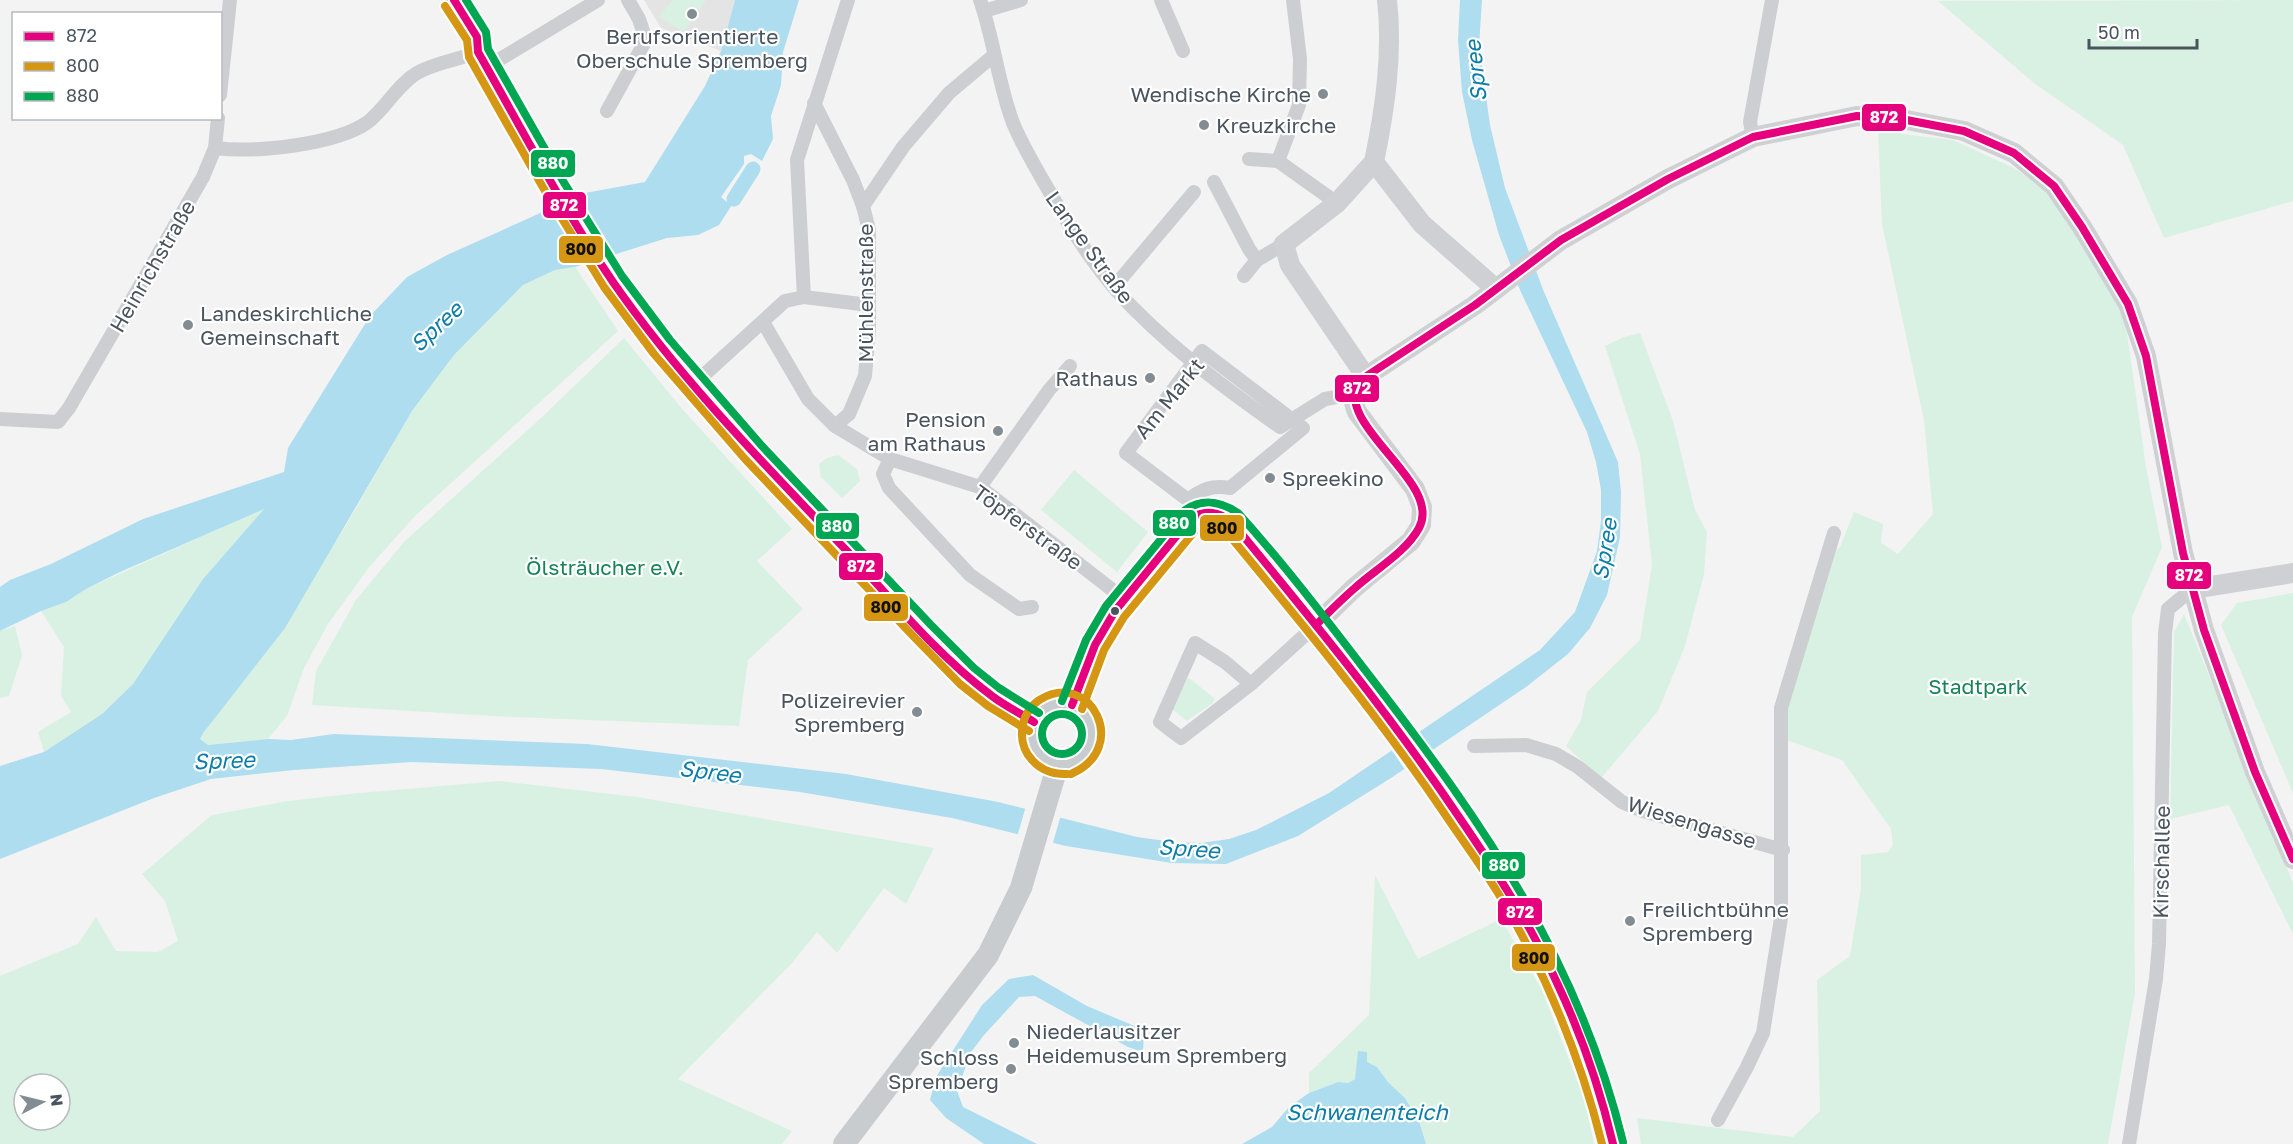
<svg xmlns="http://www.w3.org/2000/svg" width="2293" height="1144" font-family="'Golos Text',sans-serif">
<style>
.education{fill:#e5e4e5}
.green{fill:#d8f1e3;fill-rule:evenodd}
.water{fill:#adddef}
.pier{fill:#f3f3f3}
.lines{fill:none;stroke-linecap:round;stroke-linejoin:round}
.canal{stroke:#adddef;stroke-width:15}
.street{stroke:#ccced1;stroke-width:14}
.secondary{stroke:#ced0d3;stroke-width:20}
.primary{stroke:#c8cccf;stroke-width:22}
.bus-1-casing{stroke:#fff;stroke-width:12}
.bus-2-casing{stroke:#fff;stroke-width:12}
.bus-3-casing{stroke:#fff;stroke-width:12}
.bus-1{stroke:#e5007d;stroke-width:8}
.bus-2{stroke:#d49613;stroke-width:8}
.bus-3{stroke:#00a651;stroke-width:8}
.poi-dot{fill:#848c93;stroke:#fff;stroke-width:2}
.bus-dot{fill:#49545f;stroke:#fff;stroke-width:2}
.labels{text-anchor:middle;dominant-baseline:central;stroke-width:4.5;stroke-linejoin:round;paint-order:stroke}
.poi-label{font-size:21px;fill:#49545f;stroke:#fff;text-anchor:end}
.street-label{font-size:21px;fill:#49545f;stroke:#fff}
.park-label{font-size:21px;fill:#188354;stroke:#fff}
.water-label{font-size:22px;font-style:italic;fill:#0c7da7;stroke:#fff}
.line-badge{stroke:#fff;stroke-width:2}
.badge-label{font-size:16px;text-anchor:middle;font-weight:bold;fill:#fff}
.pale-badge-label{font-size:16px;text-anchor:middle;font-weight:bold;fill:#111}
</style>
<rect width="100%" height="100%" fill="#f3f3f3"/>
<!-- education -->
<path class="education" d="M644 0H735L721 51 661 28Z"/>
<!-- green -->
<g class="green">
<path d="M672 0H706L684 32 659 17Z"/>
<path d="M2293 0V201L2164 238 2123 145 2034 83 1938 1Z"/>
<path d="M1878 131 1953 140 2014 168 2047 190 2111 286 2126 326 2146 467 2162 547 2132 617 2135 993 2108 1144H1641L1637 1118 1793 1137 1820 1111 1817 980 1850 956 1861 889V855L1888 852 1893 845 1891 829 1842 760 1784 739V708L1832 552 1840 547 1854 512 1883 524 1881 543 1898 554 1933 514 1924 420 1882 224Z"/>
<path d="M575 267 618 331 415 516 370 566 328 624 304 668 287 716 268 739 208 745 200 739 344 529 412 411 454 355 523 285 555 270Z"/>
<path d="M1640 333 1673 421 1695 510 1707 532 1704 574 1685 646 1658 711 1601 778 1566 746 1581 720 1587 692 1640 640 1652 565 1640 454 1605 346 1624 337Z"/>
<path d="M624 338 683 410 792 529 757 561 803 609 748 660 739 726 492 716 312 705 316 671 356 600 404 542 541 418Z"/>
<path d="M838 455 857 469 860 481 842 498 821 477 819 464 827 458Z"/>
<path d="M1074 470 1148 532 1117 572 1041 510Z"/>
<path d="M265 508 203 579 133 684 102 714 44 752 38 732 71 712 61 696 64 647 41 611 66 602 86 589Z"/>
<path d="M2293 593V793L2221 625 2237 603Z"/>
<path d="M2184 614 2293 883V934L2229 805 2170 819 2174 632Z"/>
<path d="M15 626 22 655 9 696 0 698V631Z"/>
<path d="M1189 678 1214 698 1213 703 1187 721 1172 709 1185 681Z"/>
<path d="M500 781 637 797 934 848 906 904 884 888 837 953 817 932 792 963 678 1079 792 1131 782 1144H0V976L78 944 96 917 116 951 158 952 178 941 165 901 142 874 212 815 288 801 359 793ZM24 1084H60V1120H24Z"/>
<path d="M1375 875 1418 959 1501 919 1542 990 1585 1101 1594 1144H1426L1419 1121 1405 1098 1388 1082 1377 1067 1367 1062V1052L1358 1051 1356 1078 1348 1083 1338 1082 1309 1093V1073L1369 1015Z"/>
</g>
<!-- water -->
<g class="water">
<path d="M735 0H799L783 52 781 85 771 116 773 139 762 161 751 154 744 156V164L721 197 727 202 732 198 735 200 719 225 698 235 667 238 575 267 555 270 523 285 454 355 412 411 285 628 204 732 200 739 208 745 268 739 291 740 334 734 587 744 846 774 998 802 1137 837 1173 842 1201 843 1229 839 1256 830 1329 793 1540 650 1575 612 1597 551 1601 521V490L1596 462 1587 432 1520 290 1499 235 1472 140 1462 92 1458 40 1460 0H1482L1479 46 1490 125 1505 188 1544 292 1618 462 1621 492 1620 537 1607 595 1590 628 1568 654 1526 687 1391 778 1298 836 1226 864 1172 863 1066 846 952 818 800 792 601 769 412 762 294 770 211 779 154 798 0 859V766L44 752 102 714 133 684 203 579 264 509 120 572 86 589 66 602 41 611 0 631V587L10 580 51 564 143 519 284 472 288 448 370 316 407 277 447 255 585 193 645 182 705 86 721 51Z"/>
<path d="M1033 975 1087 1006 1144 1030 1143 1052 1128 1047 1035 996 1019 997 984 1035 971 1052 957 1091 963 1107 1037 1144H984L946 1118 930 1100 936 1077 982 1005 1009 979Z"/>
<path d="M1358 1051 1367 1052V1062L1377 1067 1388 1082 1405 1098 1419 1121 1426 1144H1242L1272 1127 1289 1107 1309 1093 1338 1082 1348 1083 1355 1079Z"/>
</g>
<!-- pier -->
<g class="pier">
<path d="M1416 731 1432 754 1406 771 1390 748Z"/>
<path d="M1026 806 1061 815 1052 846 1017 837Z"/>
</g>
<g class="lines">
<!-- canal -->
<path class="canal" d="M734 199 753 169"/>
<!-- street -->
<g class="street">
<path d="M980 0C994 40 998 83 1013 123 1024 149 1038 172 1052 196 1069 226 1093 263 1116 290 1164 343 1222 386 1280 427L1325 399 1353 394"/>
<path d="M1161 0 1183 51"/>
<path d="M984 11 1021 0"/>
<path d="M487 67 598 0"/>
<path d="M220 95 230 0"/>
<path d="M814 103 853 180 863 206"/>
<path d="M607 111 646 40 639 19 628 0"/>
<path d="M1753 137 1750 122 1772 0"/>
<path d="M215 148C254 153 336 145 368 122 386 108 397 85 417 73 436 62 458 60 478 52"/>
<path d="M1249 159 1278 161 1337 203"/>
<path d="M1278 161 1299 105 1300 59 1293 0"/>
<path d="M1214 182 1249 249 1257 260"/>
<path d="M1244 276 1257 260 1284 244"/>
<path d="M1114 287 1194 192"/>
<path d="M804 297 797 160 848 0"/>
<path d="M763 322 808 399 835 426 890 459 980 487 1124 599"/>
<path d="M1202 351 1303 428 1230 488C1212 485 1202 489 1188 500L1126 453Z"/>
<path d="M694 384 785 301 804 297 869 305"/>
<path d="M0 419 58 422 69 408 203 177 215 148 218 118"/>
<path d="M835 426 849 414 865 376 869 330V230L863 206 903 147 949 93 993 56"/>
<path d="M890 459 883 474 889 488 970 575 1019 609 1032 607"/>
<path d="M980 487 1049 390 1070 366"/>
<path d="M1251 684 1225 662 1195 643 1160 722 1181 738 1251 684 1316 625"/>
<path d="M1474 746 1526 745 1556 754 1578 767 1622 802 1643 811 1783 850"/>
<path d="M1718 1120 1747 1067 1763 1033 1781 918V708L1834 533"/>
<path d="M2129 1144 2156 979 2159 944 2165 633 2168 609 2192 589"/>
</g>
<!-- secondary -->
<g class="secondary">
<path d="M1387 0C1393 54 1385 109 1374 162L1422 224 1496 289"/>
<path d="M1366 377 1290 265 1284 244 1337 203 1374 162"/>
<path d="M2192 589 2293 573"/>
<path d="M1316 625 1354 588 1411 541 1421 525 1422 507 1415 489 1357 412C1352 400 1352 391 1359 381L1475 305 1561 240 1668 179 1753 137 1857 116 1896 118 1964 131 2014 153 2054 186 2082 227 2128 304 2146 356 2183 553 2204 630 2255 772 2293 859"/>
<path d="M1072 705 1095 645 1115 611 1192 517C1207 509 1218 512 1231 521 1312 619 1394 718 1464 824 1480 848 1498 871 1512 896 1557 973 1594 1057 1613 1144"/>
</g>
<!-- primary -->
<g class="primary">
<path d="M454 0 477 37 478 52 554 186 613 282 662 347 753 452 923 632 967 676 993 697 1034 722"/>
<circle cx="1062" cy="734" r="30"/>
<path d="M844 1144 988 955 1021 888 1058 764"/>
</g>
<defs>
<g id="bus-1">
<path d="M454 0 477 37 478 52C522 129 563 209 613 282 681 380 766 466 848 552 893 601 938 656 992 696 1005 706 1020 713 1034 722"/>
<path d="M1316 625C1329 612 1342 599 1356 587 1376 569 1406 552 1419 528 1444 482 1332 425 1359 381L1475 305 1561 240 1668 179 1753 137 1857 116 1896 118 1964 131 2014 153 2054 186 2082 227 2128 304 2146 356 2183 553 2204 630 2255 772 2293 859"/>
<path d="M1072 705 1095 645 1115 611 1192 517C1207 510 1218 512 1231 521 1310 617 1389 713 1459 817 1496 871 1531 925 1558 985 1582 1036 1600 1089 1613 1144"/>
</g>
<g id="bus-2">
<path d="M445 6 467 40 469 57 545 191 604 287 654 354 745 459 916 639 960 684 988 706 1029 731"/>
<path d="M1082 709 1104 650 1124 617 1199 526 1211 523 1224 529C1300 621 1377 714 1444 813 1462 840 1481 865 1498 893 1545 971 1580 1055 1602 1144"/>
<path d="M1067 774C1039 775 1017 753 1023 724 1025 714 1032 704 1041 699 1091 670 1131 748 1071 774"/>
</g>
<g id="bus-3">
<path d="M466 0 486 32 488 49 563 181 622 276 670 340 761 445 931 625 974 668 999 688 1039 713"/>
<path d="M1062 701 1086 640 1106 606 1185 510C1203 498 1220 501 1238 513 1285 565 1329 623 1372 679 1484 824 1579 961 1623 1142"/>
<circle cx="1062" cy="734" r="20"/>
</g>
</defs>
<!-- bus-1 casing -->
<use href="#bus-1" class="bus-1-casing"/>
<!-- bus-2 casing -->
<use href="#bus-2" class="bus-2-casing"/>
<!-- bus-3 casing -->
<use href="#bus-3" class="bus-3-casing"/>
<!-- bus-1 -->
<use href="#bus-1" class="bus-1"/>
<!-- bus-2 -->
<use href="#bus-2" class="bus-2"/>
<!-- bus-3 -->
<use href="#bus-3" class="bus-3"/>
</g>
<!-- markers -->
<g class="poi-dot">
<circle cx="692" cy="14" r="6"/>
<circle cx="1323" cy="94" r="6"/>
<circle cx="1204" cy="125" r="6"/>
<circle cx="188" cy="325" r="6"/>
<circle cx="1150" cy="378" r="6"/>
<circle cx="998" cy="431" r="6"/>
<circle cx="1270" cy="478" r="6"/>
<circle cx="917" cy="712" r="6"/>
<circle cx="1630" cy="921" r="6"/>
<circle cx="1014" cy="1043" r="6"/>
<circle cx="1011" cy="1069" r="6"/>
</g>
<circle class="bus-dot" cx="1115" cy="611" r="5"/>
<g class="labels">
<!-- poi labels -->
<g class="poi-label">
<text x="692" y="36" text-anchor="middle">Berufsorientierte<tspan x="692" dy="24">Oberschule Spremberg</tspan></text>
<text x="1311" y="94">Wendische Kirche</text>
<text x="1216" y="125" text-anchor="start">Kreuzkirche</text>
<text x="200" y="313" text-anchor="start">Landeskirchliche<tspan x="200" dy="24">Gemeinschaft</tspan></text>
<text x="1138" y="378">Rathaus</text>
<text x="986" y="419">Pension<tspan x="986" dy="24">am Rathaus</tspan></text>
<text x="1282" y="478" text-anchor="start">Spreekino</text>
<text x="905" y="700">Polizeirevier<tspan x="905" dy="24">Spremberg</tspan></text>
<text x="1642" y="909" text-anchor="start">Freilichtbühne<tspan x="1642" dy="24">Spremberg</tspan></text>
<text x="1026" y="1031" text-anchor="start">Niederlausitzer<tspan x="1026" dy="24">Heidemuseum Spremberg</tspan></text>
<text x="999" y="1057">Schloss<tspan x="999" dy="24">Spremberg</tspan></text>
</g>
<!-- street labels -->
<g class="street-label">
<text transform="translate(1090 247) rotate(54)">Lange Straße</text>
<text transform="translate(152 266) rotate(-60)">Heinrichstraße</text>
<text transform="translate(865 293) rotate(-90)">Mühlenstraße</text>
<text transform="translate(1169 398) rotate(-51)">Am Markt</text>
<text transform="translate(1028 527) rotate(36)">Töpferstraße</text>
<text transform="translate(1692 822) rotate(17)">Wiesengasse</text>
<text transform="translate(2161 862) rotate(-89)">Kirschallee</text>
</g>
<!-- park labels -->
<g class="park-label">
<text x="605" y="567">Ölsträucher e.V.</text>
<text x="1978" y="686">Stadtpark</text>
</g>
<!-- water labels -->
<g class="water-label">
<text transform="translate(1475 71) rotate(-96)">Spree</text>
<text transform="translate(436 326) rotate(-43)">Spree</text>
<text transform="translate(1604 549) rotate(-81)">Spree</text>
<text transform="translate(224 760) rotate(-2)">Spree</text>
<text transform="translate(710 771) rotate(7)">Spree</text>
<text transform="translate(1189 848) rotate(4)">Spree</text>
<text x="1367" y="1111">Schwanenteich</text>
</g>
</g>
<g class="line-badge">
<rect x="1861" y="103" width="46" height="29" rx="6" fill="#e5007d"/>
<rect x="530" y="149" width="46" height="29" rx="6" fill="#00a651"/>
<rect x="542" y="191" width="45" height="28" rx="6" fill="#e5007d"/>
<rect x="558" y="235" width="46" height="29" rx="6" fill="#d49613"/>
<rect x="1334" y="374" width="46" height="29" rx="6" fill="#e5007d"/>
<rect x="1152" y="509" width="45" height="28" rx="6" fill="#00a651"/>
<rect x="815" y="512" width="45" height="28" rx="6" fill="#00a651"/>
<rect x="1199" y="514" width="46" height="28" rx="6" fill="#d49613"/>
<rect x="838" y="552" width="46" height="29" rx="6" fill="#e5007d"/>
<rect x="2166" y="561" width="46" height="29" rx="6" fill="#e5007d"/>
<rect x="863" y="593" width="46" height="29" rx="6" fill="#d49613"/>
<rect x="1481" y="851" width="45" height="29" rx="6" fill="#00a651"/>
<rect x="1497" y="897" width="46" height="29" rx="6" fill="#e5007d"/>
<rect x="1511" y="943" width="45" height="29" rx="6" fill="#d49613"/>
</g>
<g class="badge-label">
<text x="1884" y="123">872</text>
<text x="553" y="169">880</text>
<text x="564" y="211">872</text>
<text x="1357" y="394">872</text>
<text x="1174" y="529">880</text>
<text x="837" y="532">880</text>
<text x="861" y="572">872</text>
<text x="2189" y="581">872</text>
<text x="1504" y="871">880</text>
<text x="1520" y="918">872</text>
</g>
<g class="pale-badge-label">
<text x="581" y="255">800</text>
<text x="1222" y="534">800</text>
<text x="886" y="613">800</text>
<text x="1534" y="964">800</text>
</g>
<!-- legend -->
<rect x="12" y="12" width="210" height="108" fill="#ffffff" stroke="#b6bbbf" stroke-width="1.5"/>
<rect x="24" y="32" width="30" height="9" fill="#e5007d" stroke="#b6bbbf" stroke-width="1.5"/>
<text x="66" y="42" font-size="18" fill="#49545f">872</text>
<rect x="24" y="62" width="30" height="9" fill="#d49613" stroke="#b6bbbf" stroke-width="1.5"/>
<text x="66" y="72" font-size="18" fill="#49545f">800</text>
<rect x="24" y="92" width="30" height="9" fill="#00a651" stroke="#b6bbbf" stroke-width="1.5"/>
<text x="66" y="102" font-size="18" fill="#49545f">880</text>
<!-- north arrow -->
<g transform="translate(42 1102) rotate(83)"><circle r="28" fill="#ffffff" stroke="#b6bbbf" stroke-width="1.5"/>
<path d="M0-4.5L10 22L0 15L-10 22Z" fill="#848c93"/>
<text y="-9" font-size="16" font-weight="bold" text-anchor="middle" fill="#49545f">N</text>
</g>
<!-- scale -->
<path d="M2089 39v9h108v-9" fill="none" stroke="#49545f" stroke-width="3"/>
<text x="2098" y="39" font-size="18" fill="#49545f" stroke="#ffffff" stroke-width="4.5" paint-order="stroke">50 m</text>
</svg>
